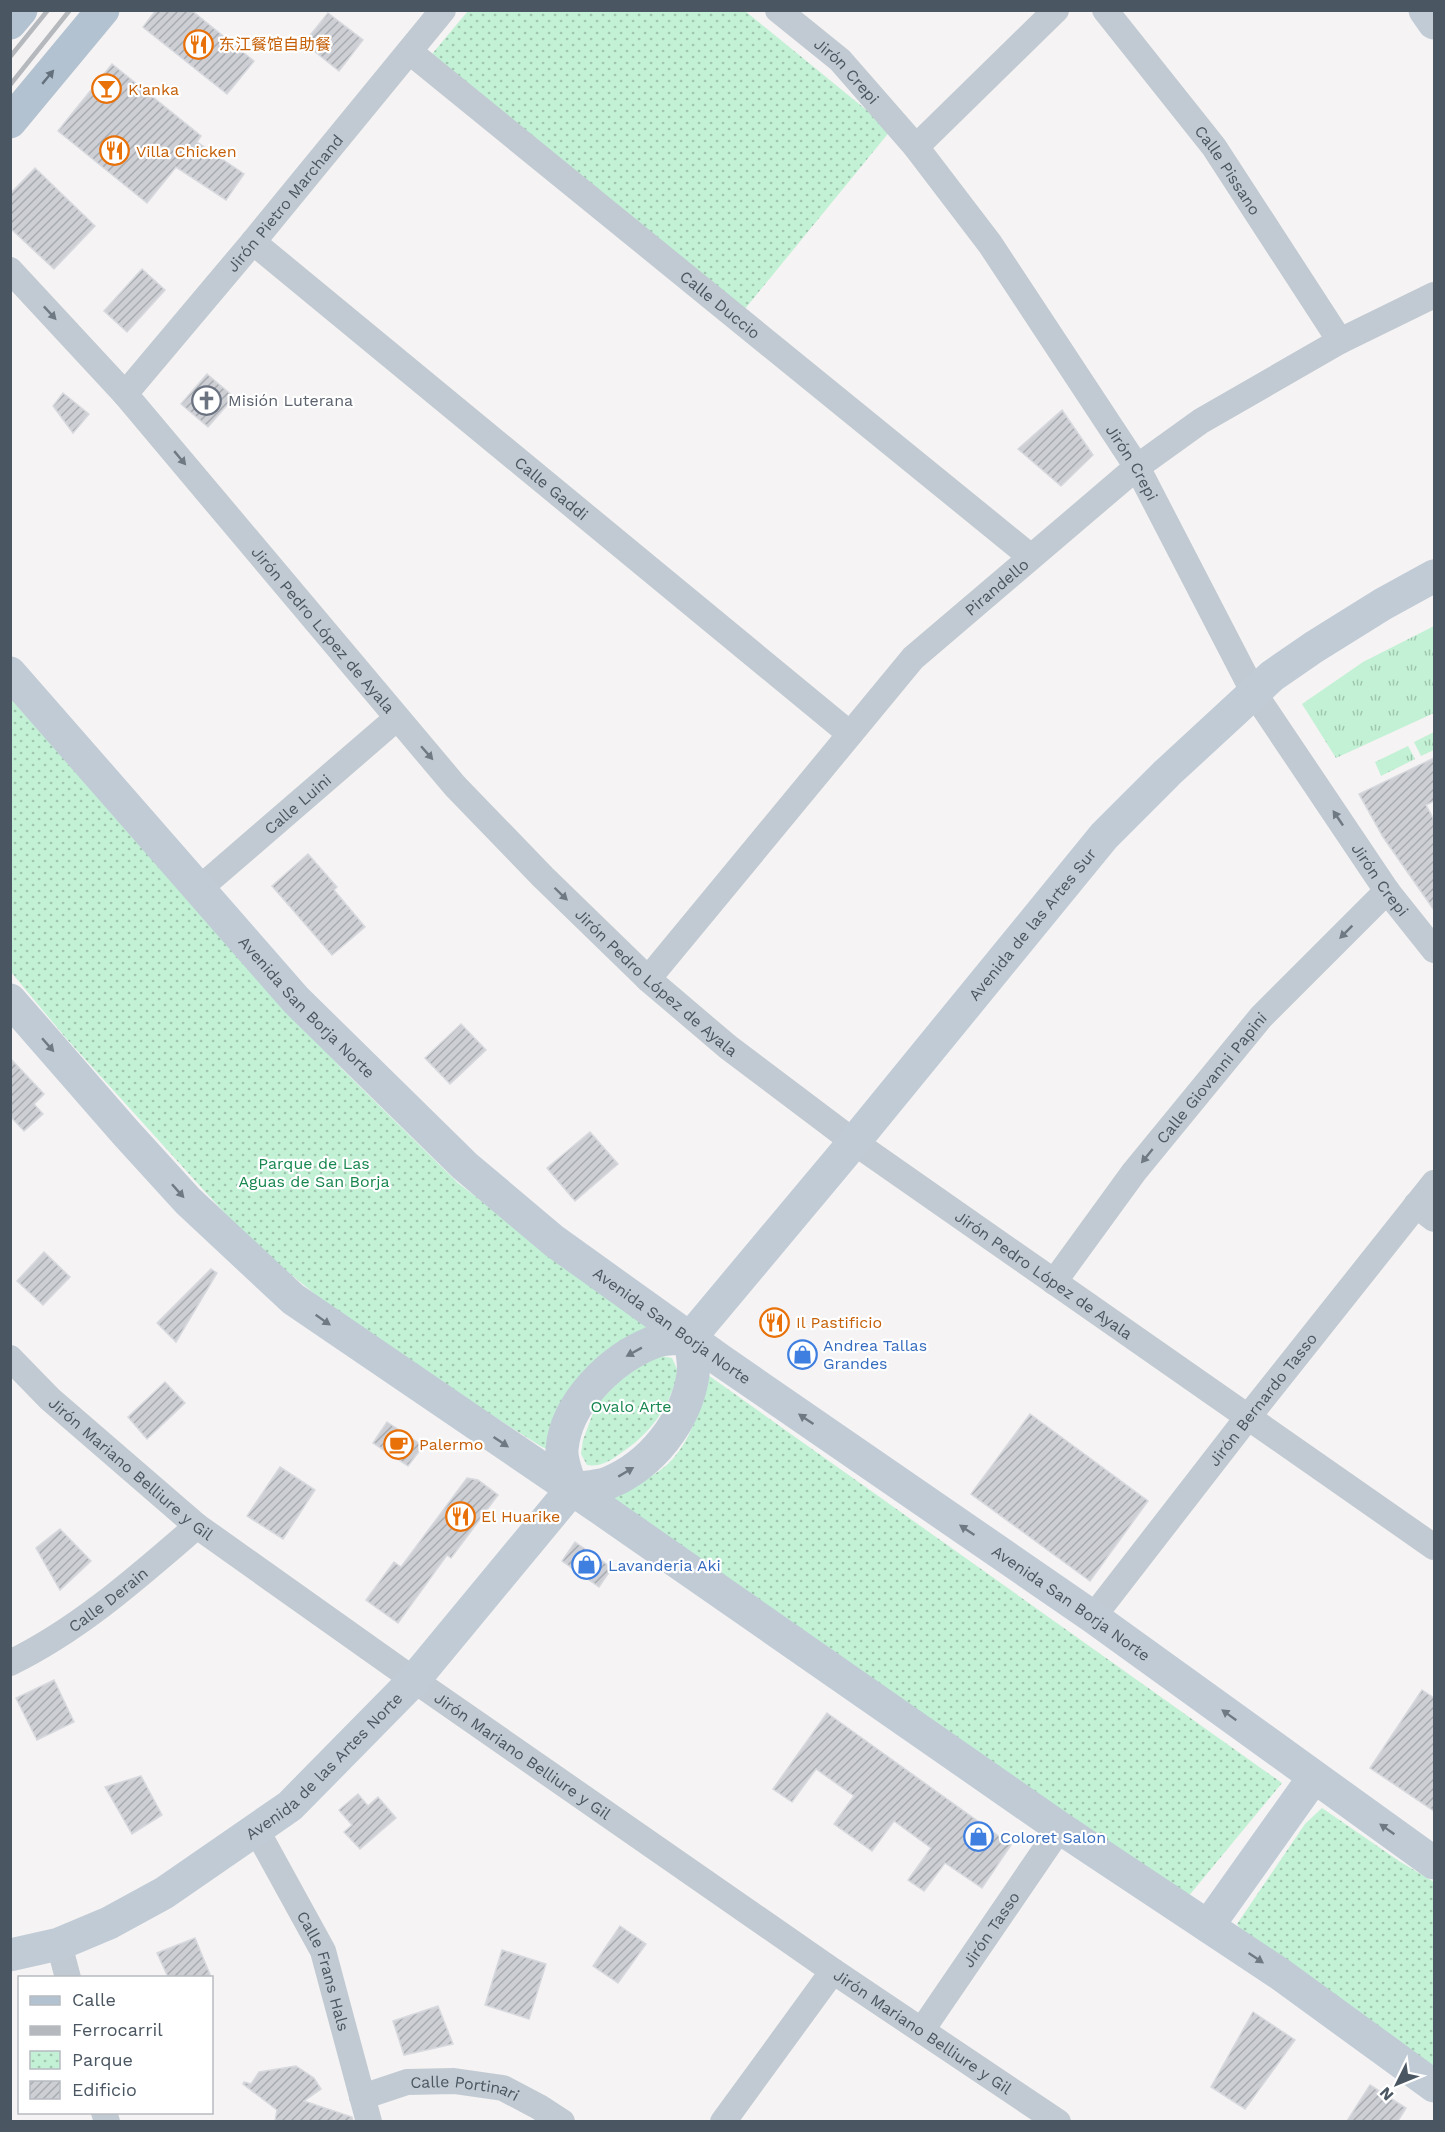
<svg xmlns="http://www.w3.org/2000/svg" width="1445" height="2132" font-family="'Work Sans','Noto Sans SC',sans-serif">
<style>
.grass{fill:url(#grass-tufts)}
.park{fill:url(#park-dots)}
.building{fill:url(#building-hatch);stroke:#d7d9de;stroke-width:1.5}
.lines{fill:none;stroke-linecap:round;stroke-linejoin:round}
.street{stroke:#c1cad2;stroke-width:26}
.secondary{stroke:#c1cbd6;stroke-width:33}
.primary{stroke:#b3c2d1;stroke-width:33}
.rail{stroke:#b5b8bd;stroke-width:4.5}
.oneway{fill:#64717d}
.oneway2{fill:#6e7983}
.oneway3{fill:#6e7984}
.labels{text-anchor:middle;dominant-baseline:central;stroke-width:4.5;stroke-linejoin:round;paint-order:stroke}
.food-label{font-size:16px;fill:#c56008;stroke:#fff;text-anchor:start}
.street-label{font-size:16px;fill:#4a5661;stroke:#fff}
.worship-label{font-size:16px;fill:#5b616d;stroke:#fff;text-anchor:start}
.park-label{font-size:16px;fill:#17864f;stroke:#fff}
.shop-label{font-size:16px;fill:#366cbe;stroke:#fff;text-anchor:start}
</style>
<defs>
<pattern id="grass-tufts" width="24" height="20" patternUnits="userSpaceOnUse" patternTransform="scale(1.5)"><rect width="24" height="20" fill="#c3f1d5"/><path d="M3 7l-1-3M5 7V3M7 7l1-3M15 17l-1-3M17 17v-4M19 17l1-3" fill="none" stroke="#a0c6b0"/></pattern>
<pattern id="park-dots" width="8" height="8" patternUnits="userSpaceOnUse" patternTransform="scale(1.5)"><rect width="8" height="8" fill="#c3f1d5"/><path d="M2 2h.1M6 6h.1" fill="none" stroke="#a0c6b0" stroke-width="1.8" stroke-linecap="round"/></pattern>
<pattern id="building-hatch" width="6" height="6" patternUnits="userSpaceOnUse" patternTransform="scale(1.5)"><rect width="6" height="6" fill="#cdcfd5"/><path d="M-1 1l2-2M0 6l6-6M5 7l2-2" fill="none" stroke="#a8abb0"/></pattern>
</defs>
<rect width="100%" height="100%" fill="#f5f3f3"/>
<!-- grass -->
<g class="grass">
<path d="M1434 626V713L1336 758 1302 704 1363 662Z"/>
<path d="M1434 732V750L1421 756 1414 742Z"/>
<path d="M1408 746 1415 759 1381 776 1375 762Z"/>
</g>
<!-- park -->
<g class="park">
<path d="M468 11H745L891 130 744 310 432 54Z"/>
<path d="M10 698 341 1068 458 1183 647 1328 552 1451 542 1447 361 1332 249 1240 65 1037 11 972Z"/>
<path d="M661 1356 672 1358 678 1371C671 1406 650 1434 621 1453 610 1461 601 1467 587 1465L581 1454 583 1440 596 1405 630 1370Z"/>
<path d="M708 1375 1282 1783 1187 1898 609 1497C627 1488 655 1477 669 1463 693 1439 700 1406 708 1375Z"/>
<path d="M1322 1808 1399 1861 1434 1882V2078L1246 1937 1237 1924 1305 1824Z"/>
</g>
<!-- building -->
<g class="building">
<path d="M156 10H191L254 61 227 94 143 27Z"/>
<path d="M328 13 363 40 339 71 304 43Z"/>
<path d="M112 64 201 136 197 142 244 174 226 200 176 167 147 203 58 131Z"/>
<path d="M35 168 95 226 54 269 10 228V194Z"/>
<path d="M142 269 165 290 127 332 104 311Z"/>
<path d="M207 374 234 397 208 427 181 404Z"/>
<path d="M63 393 89 414 73 433 53 406Z"/>
<path d="M1062 410 1093 455 1061 486 1018 449Z"/>
<path d="M1434 758V801L1426 805 1434 820V910L1383 837 1359 794Z"/>
<path d="M308 854 337 887 334 890 365 927 332 955 272 886Z"/>
<path d="M461 1024 486 1050 450 1084 425 1058Z"/>
<path d="M10 1058 44 1094 34 1104 43 1114 24 1131 10 1116Z"/>
<path d="M590 1132 618 1164 575 1201 547 1168Z"/>
<path d="M44 1252 70 1277 43 1305 17 1281Z"/>
<path d="M211 1269 217 1273 176 1342 157 1323Z"/>
<path d="M165 1382 185 1403 147 1439 128 1417Z"/>
<path d="M1030 1414 1148 1501 1090 1581 971 1494Z"/>
<path d="M387 1422 423 1446 408 1466 373 1443Z"/>
<path d="M280 1467 315 1490 283 1539 247 1516Z"/>
<path d="M467 1478 478 1480 498 1495 451 1558 447 1555 398 1623 366 1600 394 1562 401 1567Z"/>
<path d="M60 1529 91 1561 60 1590 36 1548Z"/>
<path d="M575 1542 612 1568 599 1587 562 1561Z"/>
<path d="M54 1680 74 1722 37 1740 16 1698Z"/>
<path d="M1422 1690 1434 1698V1811L1370 1768Z"/>
<path d="M827 1713 1011 1845 982 1888 945 1863 924 1891 908 1880 931 1848 894 1821 872 1851 834 1824 854 1796 816 1769 792 1802 773 1789Z"/>
<path d="M141 1776 162 1815 132 1834 105 1787Z"/>
<path d="M358 1794 368 1806 378 1797 396 1818 360 1849 344 1832 352 1825 339 1810Z"/>
<path d="M620 1926 646 1944 618 1983 593 1966Z"/>
<path d="M195 1938 211 1977H168L157 1953Z"/>
<path d="M502 1950 546 1964 529 2019 485 2005Z"/>
<path d="M438 2006 453 2044 404 2055 393 2021Z"/>
<path d="M1253 2012 1295 2040 1245 2109 1211 2087Z"/>
<path d="M296 2066 314 2078 321 2089 304 2101 352 2117 353 2121H275L277 2110 243 2084 244 2082 251 2084 259 2072Z"/>
<path d="M1370 2085 1406 2108 1398 2121H1347Z"/>
</g>
<g class="lines">
<!-- street -->
<g class="street">
<path id="s1" d="M778 10 840 60 916 147 990 244 1137 467 1254 693 1387 891 1434 950"/>
<path id="s2" d="M1105 10 1214 147 1340 341"/>
<path id="s3" d="M410 52 1031 557"/>
<path d="M916 147 1056 10"/>
<path id="s4" d="M253 242 850 734"/>
<path id="s5" d="M10 270 125 394 455 786 543 877 648 979 728 1047 854 1142 1434 1547"/>
<path id="s6" d="M125 394 253 242 443 10"/>
<path id="s7" d="M199 889 397 718"/>
<path id="s8" d="M648 979 913 658 1137 467 1201 421 1340 341 1434 295"/>
<path d="M1416 1205 1434 1219"/>
<path id="s9" d="M1054 1282 1134 1172 1261 1017 1387 891"/>
<path id="s10" d="M10 1358 50 1399 197 1526 414 1680 833 1971 1058 2122"/>
<path id="s11" d="M1093 1617 1248 1417 1434 1183"/>
<path id="s12" d="M10 1663C80 1629 139 1576 197 1526"/>
<path id="s13" d="M257 1831 323 1951 369 2122"/>
<path d="M59 1944 68 1978"/>
<path id="s14" d="M922 2030 1060 1828"/>
<path id="s15" d="M362 2097 407 2082 454 2081 503 2088 539 2107 562 2122"/>
<path d="M104 2112 107 2122"/>
<path d="M723 2122 833 1971"/>
</g>
<!-- secondary -->
<g class="secondary">
<path d="M1425 10 1434 23"/>
<path id="s16" d="M10 673 296 1000 465 1166 554 1241 720 1360 1093 1617 1434 1863"/>
<path d="M10 1000 126 1133 188 1201 293 1299 607 1513 1060 1828 1280 1974 1434 2086"/>
<path id="s17" d="M690 1338 854 1142 1104 836 1167 773 1272 676 1314 647 1383 604 1434 576"/>
<path d="M572 1489C568 1478 561 1461 562 1449 566 1402 612 1358 654 1342 664 1338 679 1339 690 1338"/>
<path d="M1208 1926 1314 1777"/>
<path id="s18" d="M10 1955 59 1944 109 1923 164 1893 290 1806 414 1680 572 1489C583 1487 597 1487 608 1483 652 1465 686 1421 693 1375 695 1363 691 1349 690 1338"/>
</g>
<!-- primary -->
<g class="primary">
<path d="M10 23 21 10"/>
<path d="M10 122 103 10"/>
</g>
<!-- rail -->
<g class="rail">
<path d="M10 57 48 10"/>
<path d="M10 85 70 10"/>
</g>
</g>
<!-- one-way arrows -->
<defs><path id="oneway-solid" d="M-6-.8H1V-3.2L6.5 0L1 3.2V.8H-6Z" transform="scale(1.5)"/></defs>
<use class="oneway" href="#oneway-solid" transform="translate(48 77) rotate(-50)"/>
<g class="oneway2">
<use href="#oneway-solid" transform="translate(50 313) rotate(47)"/>
<use href="#oneway-solid" transform="translate(180 458) rotate(50)"/>
<use href="#oneway-solid" transform="translate(427 753) rotate(49)"/>
<use href="#oneway-solid" transform="translate(1338 818) rotate(-124)"/>
<use href="#oneway-solid" transform="translate(561 894) rotate(44)"/>
<use href="#oneway-solid" transform="translate(1346 932) rotate(135)"/>
<use href="#oneway-solid" transform="translate(1147 1156) rotate(129)"/>
</g>
<g class="oneway3">
<use href="#oneway-solid" transform="translate(48 1045) rotate(49)"/>
<use href="#oneway-solid" transform="translate(178 1191) rotate(48)"/>
<use href="#oneway-solid" transform="translate(323 1320) rotate(35)"/>
<use href="#oneway-solid" transform="translate(634 1352) rotate(151)"/>
<use href="#oneway-solid" transform="translate(806 1419) rotate(-146)"/>
<use href="#oneway-solid" transform="translate(501 1442) rotate(34)"/>
<use href="#oneway-solid" transform="translate(626 1472) rotate(-31)"/>
<use href="#oneway-solid" transform="translate(967 1530) rotate(-146)"/>
<use href="#oneway-solid" transform="translate(1229 1715) rotate(-144)"/>
<use href="#oneway-solid" transform="translate(1387 1829) rotate(-145)"/>
<use href="#oneway-solid" transform="translate(1256 1958) rotate(34)"/>
</g>
<!-- icons -->
<defs>
<symbol id="restaurant-ring" viewBox="-11 -11 22 22"><circle r="9.5" fill="#fff" stroke="#e8710a" stroke-width="1.5"/><path d="M-5-6h1v4h1v-4h1v4h1v-4h1v5L-1.5 .5V6h-2V.5L-5-1ZM5-6V6H3V1.5H1.5Q1.5-4 5-6Z" fill="#e8710a"/></symbol>
<symbol id="bar-ring" viewBox="-11 -11 22 22"><circle r="9.5" fill="#fff" stroke="#e8710a" stroke-width="1.5"/><path d="M-6-5H6L.8 .8V4.5H3.5V6h-7V4.5H-.8V.8Z" fill="#e8710a"/></symbol>
<symbol id="church-ring" viewBox="-11 -11 22 22"><circle r="9.5" fill="#fff" stroke="#6b7280" stroke-width="1.5"/><path d="M-1.2-6h2.4v3.5h3.3v2.4h-3.3V6h-2.4V-.1h-3.3v-2.4h3.3Z" fill="#6b7280"/></symbol>
<symbol id="shop-ring" viewBox="-11 -11 22 22"><circle r="9.5" fill="#fff" stroke="#3f7fe0" stroke-width="1.5"/><path d="M-5-2.5h2.3a2.7 3.5 0 0 1 5.4 0H5L5.5 6h-11ZM-1.5-2.5h3a1.5 2.3 0 0 0-3 0Z" fill="#3f7fe0"/></symbol>
<symbol id="cafe-ring" viewBox="-11 -11 22 22"><circle r="9.5" fill="#fff" stroke="#e8710a" stroke-width="1.5"/><path d="M-5.5-4.5H6V0H3Q3 3.5 0 3.5H-2.5Q-5.5 3.5-5.5 0ZM3-3.2v2h1.7v-2ZM-6 4.5H4V6H-6Z" fill="#e8710a"/></symbol>
</defs>
<g fill-rule="evenodd">
<use href="#restaurant-ring" x="182" y="28" width="33" height="33"/>
<use href="#bar-ring" x="90" y="72" width="33" height="33"/>
<use href="#restaurant-ring" x="98" y="134" width="33" height="33"/>
<use href="#church-ring" x="190" y="384" width="33" height="33"/>
<use href="#restaurant-ring" x="758" y="1306" width="33" height="33"/>
<use href="#shop-ring" x="786" y="1338" width="33" height="33"/>
<use href="#cafe-ring" x="382" y="1428" width="33" height="33"/>
<use href="#restaurant-ring" x="444" y="1500" width="33" height="33"/>
<use href="#shop-ring" x="570" y="1548" width="33" height="33"/>
<use href="#shop-ring" x="962" y="1820" width="33" height="33"/>
</g>
<g class="labels">
<!-- food labels -->
<g class="food-label">
<text x="219" y="44">东江餐馆自助餐</text>
<text x="128" y="89">K'anka</text>
<text x="136" y="151">Villa Chicken</text>
<text x="796" y="1322">Il Pastificio</text>
<text x="419" y="1444">Palermo</text>
<text x="481" y="1516">El Huarike</text>
</g>
<!-- street labels -->
<g class="street-label">
<text stroke="none"><textPath href="#s1" startOffset="92">Jirón Crepi</textPath></text>
<text stroke="none"><textPath href="#s2" startOffset="202">Calle Pissano</textPath></text>
<text stroke="none"><textPath href="#s6" startOffset="249">Jirón Pietro Marchand</textPath></text>
<text stroke="none"><textPath href="#s3" startOffset="400">Calle Duccio</textPath></text>
<text stroke="none"><textPath href="#s1" startOffset="578">Jirón Crepi</textPath></text>
<text stroke="none"><textPath href="#s4" startOffset="387">Calle Gaddi</textPath></text>
<text stroke="none"><textPath href="#s8" startOffset="526">Pirandello</textPath></text>
<text stroke="none"><textPath href="#s5" startOffset="477">Jirón Pedro López de Ayala</textPath></text>
<text stroke="none"><textPath href="#s7" startOffset="130">Calle Luini</textPath></text>
<text stroke="none"><textPath href="#s1" startOffset="1064">Jirón Crepi</textPath></text>
<text stroke="none"><textPath href="#s17" startOffset="537">Avenida de las Artes Sur</textPath></text>
<text stroke="none"><textPath href="#s5" startOffset="963">Jirón Pedro López de Ayala</textPath></text>
<text stroke="none"><textPath href="#s16" startOffset="447">Avenida San Borja Norte</textPath></text>
<text stroke="none"><textPath href="#s9" startOffset="258">Calle Giovanni Papini</textPath></text>
<text stroke="none"><textPath href="#s5" startOffset="1449">Jirón Pedro López de Ayala</textPath></text>
<text stroke="none"><textPath href="#s16" startOffset="933">Avenida San Borja Norte</textPath></text>
<text stroke="none"><textPath href="#s11" startOffset="276">Jirón Bernardo Tasso</textPath></text>
<text stroke="none"><textPath href="#s10" startOffset="164">Jirón Mariano Belliure y Gil</textPath></text>
<text stroke="none"><textPath href="#s12" startOffset="117">Calle Derain</textPath></text>
<text stroke="none"><textPath href="#s16" startOffset="1419">Avenida San Borja Norte</textPath></text>
<text stroke="none"><textPath href="#s10" startOffset="650">Jirón Mariano Belliure y Gil</textPath></text>
<text stroke="none"><textPath href="#s18" startOffset="372">Avenida de las Artes Norte</textPath></text>
<text stroke="none"><textPath href="#s14" startOffset="122">Jirón Tasso</textPath></text>
<text stroke="none"><textPath href="#s13" startOffset="156">Calle Frans Hals</textPath></text>
<text stroke="none"><textPath href="#s10" startOffset="1136">Jirón Mariano Belliure y Gil</textPath></text>
<text stroke="none"><textPath href="#s15" startOffset="106">Calle Portinari</textPath></text>
</g>
<!-- worship labels -->
<g class="worship-label">
<text x="228" y="400">Misión Luterana</text>
</g>
<!-- park labels -->
<g class="park-label">
<text x="314" y="1163">Parque de Las<tspan x="314" dy="18">Aguas de San Borja</tspan></text>
<text x="631" y="1406">Ovalo Arte</text>
</g>
<!-- shop labels -->
<g class="shop-label">
<text x="823" y="1345">Andrea Tallas<tspan x="823" dy="18">Grandes</tspan></text>
<text x="608" y="1565">Lavanderia Aki</text>
<text x="1000" y="1837">Coloret Salon</text>
</g>
</g>
<!-- border -->
<rect width="1445" height="2132" fill="none" stroke="#4a5661" stroke-width="24"/>
<!-- legend -->
<rect x="18" y="1976" width="195" height="138" fill="#ffffff" stroke="#b7bbc0" stroke-width="1.5"/>
<rect x="30" y="1996" width="30" height="9" fill="#b3c2d1" stroke="#b7bbc0" stroke-width="1.5"/>
<text x="72" y="2006" font-size="18" fill="#4a5661">Calle</text>
<rect x="30" y="2026" width="30" height="9" fill="#b5b8bd" stroke="#b7bbc0" stroke-width="1.5"/>
<text x="72" y="2036" font-size="18" fill="#4a5661">Ferrocarril</text>
<rect x="30" y="2051" width="30" height="18" fill="url(#park-dots)" stroke="#b7bbc0" stroke-width="1.5"/>
<text x="72" y="2066" font-size="18" fill="#4a5661">Parque</text>
<rect x="30" y="2081" width="30" height="18" fill="url(#building-hatch)" stroke="#b7bbc0" stroke-width="1.5"/>
<text x="72" y="2096" font-size="18" fill="#4a5661">Edificio</text>
<!-- north arrow -->
<g transform="translate(1397 2084) rotate(227)" stroke="#ffffff" stroke-width="4.5" paint-order="stroke">
<path d="M0-4.5L10 22L0 15L-10 22Z" fill="#4a5661"/>
<text y="-9" font-size="16" font-weight="bold" text-anchor="middle" fill="#4a5661">N</text>
</g>
</svg>
